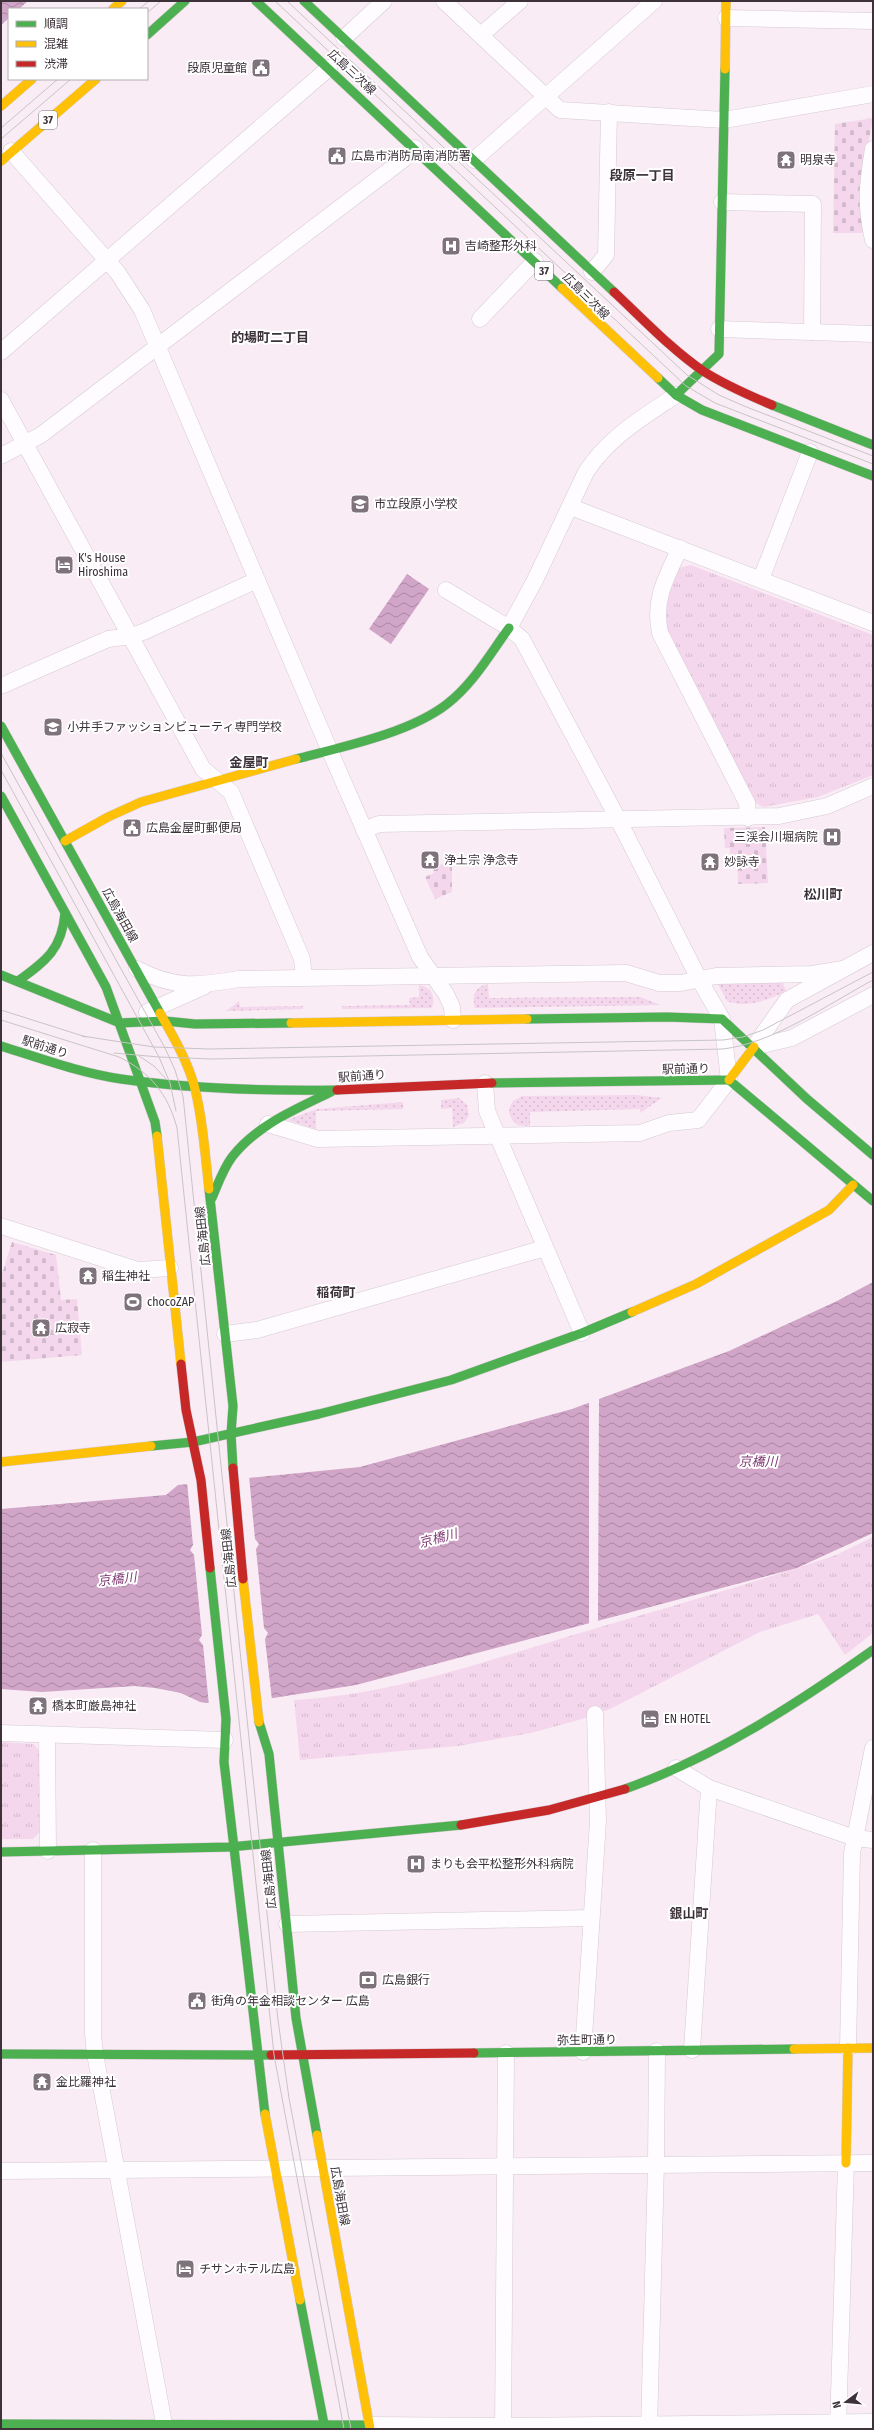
<svg xmlns="http://www.w3.org/2000/svg" width="874" height="2430" font-family="'Fira Sans Condensed','Noto Sans JP',sans-serif">
<style>
.grass{fill:url(#grass-dots)}
.cemetery{fill:url(#cemetery-stones)}
.park{fill:url(#park-tufts)}
.water{fill:url(#water-waves)}
.pier{fill:#f9ecf5}
.lines{fill:none;stroke-linecap:round;stroke-linejoin:round}
.street-casing{stroke:#d5cad2;stroke-width:17}
.fast-casing{stroke:#d5cad2;stroke-width:10}
.slow-casing{stroke:#d5cad2;stroke-width:10}
.jam-casing{stroke:#d5cad2;stroke-width:10}
.street{stroke:#fefcfe;stroke-width:16}
.fast{stroke:#4caf50;stroke-width:9}
.slow{stroke:#ffc107;stroke-width:9}
.jam{stroke:#c62828;stroke-width:9}
.tram{stroke:#c8c4c6;stroke-width:1}
.labels{text-anchor:middle;dominant-baseline:central;stroke-width:4;stroke-linejoin:round;paint-order:stroke}
.shield{fill:#fff;stroke:#777075;stroke-width:1}
.shield-label{font-size:11px;font-weight:bold;fill:#3d323a}
.poi-label{font-size:12px;fill:#3d323a;stroke:#fff;text-anchor:start}
.street-label{font-size:12px;fill:#3d323a;stroke:#fff}
.neighbourhood-label{font-size:13px;font-weight:bold;fill:#3d323a;stroke:#fff}
.water-label{font-size:13px;font-style:italic;fill:#7f3973;stroke:#fff}
</style>
<defs>
<pattern id="grass-dots" width="8" height="8" patternUnits="userSpaceOnUse"><rect width="8" height="8" fill="#f5d7ed"/><path d="M2 2h.1M6 6h.1" fill="none" stroke="#d3b9cc" stroke-width="1.8" stroke-linecap="round"/></pattern>
<pattern id="cemetery-stones" width="16" height="16" patternUnits="userSpaceOnUse"><rect width="16" height="16" fill="#f5d7ed"/><path d="M2 7V4a2 2 0 0 1 4 0v3zM10 15v-3a2 2 0 0 1 4 0v3z" fill="#d3b9cc"/></pattern>
<pattern id="park-tufts" width="24" height="20" patternUnits="userSpaceOnUse"><rect width="24" height="20" fill="#f5d7ed"/><path d="M3 7l-1-3M5 7V3M7 7l1-3M15 17l-1-3M17 17v-4M19 17l1-3" fill="none" stroke="#d3b9cc"/></pattern>
<pattern id="water-waves" width="16" height="10" patternUnits="userSpaceOnUse"><rect width="16" height="10" fill="#d0a5c7"/><path d="M0 5q4-4 8 0t8 0" fill="none" stroke="#aa87a3"/></pattern>
</defs>
<rect width="100%" height="100%" fill="#f9ecf5"/>
<!-- grass -->
<g class="grass">
<path d="M782 981 786 991C769 1000 746 1009 727 1001L718 984Z"/>
<path d="M488 984 489 998 640 997 661 1005 475 1008C471 996 476 986 488 984Z"/>
<path d="M419 985C431 987 436 996 432 1008L342 1009V1006L410 1005 409 998 419 997Z"/>
<path d="M239 1001 240 1007 303 1006V1009L226 1011Z"/>
<path d="M636 1095 662 1098 640 1113V1109L530 1112V1126L518 1125C508 1118 507 1110 513 1101L522 1096Z"/>
<path d="M459 1098 467 1105 469 1115 464 1123 453 1127 452 1108 441 1109V1100Z"/>
<path d="M403 1102V1109L316 1111V1129L287 1120 317 1109Z"/>
</g>
<!-- cemetery -->
<g class="cemetery">
<path d="M873 118 862 182 866 233H833L835 124Z"/>
<path d="M765 827 768 883 738 884 737 856H730V848H725L724 828Z"/>
<path d="M452 860V892L435 899 425 877 434 873 432 868Z"/>
<path d="M12 1242 56 1255 61 1300 77 1299 82 1355 1 1362V1277Z"/>
</g>
<!-- park -->
<g class="park">
<path d="M691 565 873 635V775L818 797 763 807 756 803 667 631 664 608 679 568Z"/>
<path d="M873 1537V1633L845 1655 818 1614 760 1632 610 1709 582 1719 531 1733 458 1746 300 1760 294 1700C391 1695 480 1663 573 1635 648 1613 723 1592 797 1568L836 1555Z"/>
<path d="M1 1742 34 1744 40 1752 42 1830 33 1839H1Z"/>
</g>
<!-- water -->
<g class="water">
<path d="M1 1H28L19 9H9V18L1 25Z"/>
<path d="M407 574 429 589 391 644 369 629Z"/>
<path d="M873 1282V1533L797 1568 356 1685 273 1698 206 1703 200 1702 181 1693 155 1688 135 1686 42 1692 1 1689V1509L166 1495 178 1485 360 1467 572 1409 729 1351 837 1301Z"/>
</g>
<!-- pier -->
<g class="pier">
<path d="M599 1397 598 1623 589 1626V1401Z"/>
<path d="M249 1476 255 1539 259 1544 256 1549 264 1628 268 1633 265 1639 272 1700 209 1705 203 1645 199 1640 202 1635 194 1555 190 1550 193 1545 187 1482Z"/>
</g>
<g class="lines">
<defs>
<g id="street">
<path d="M444 1 560 110 724 120 873 94"/>
<path d="M726 18 873 21"/>
<path d="M481 35 520 1"/>
<path d="M344 38 384 1"/>
<path d="M873 149C867 186 865 203 873 240"/>
<path d="M11 151 118 273 142 310 329 749 420 957 446 994 452 1007 453 1020"/>
<path d="M474 160 654 1"/>
<path d="M722 202 813 204 812 332"/>
<path d="M592 272 606 255 609 112"/>
<path d="M480 319 535 261"/>
<path d="M719 329 873 334"/>
<path d="M1 352 329 68"/>
<path d="M1 400 203 769 231 792 302 959 304 977"/>
<path d="M1 456 41 435 404 159 415 148"/>
<path d="M571 507 873 623"/>
<path d="M680 548C666 578 653 599 660 633L747 803 748 818"/>
<path d="M761 579 810 452"/>
<path d="M509 628 535 580 586 472C609 437 642 418 676 395"/>
<path d="M1 686 108 639 131 636 143 632 257 580"/>
<path d="M364 830 379 824 779 816 827 806 873 786"/>
<path d="M137 969C174 989 199 986 239 979L626 973 659 983H681L716 976 812 974 843 969"/>
<path d="M147 1012 205 986"/>
<path d="M754 1047 787 1000 873 953"/>
<path d="M754 1047 792 1038 873 995"/>
<path d="M485 1083 487 1111 582 1333"/>
<path d="M268 1124 318 1139 640 1133 669 1123 698 1120 729 1080 722 1019 699 979 618 819 522 639 509 628 446 590"/>
<path d="M1 1226 138 1270 170 1268"/>
<path d="M225 1334 257 1330 545 1248"/>
<path d="M1 1733 225 1740"/>
<path d="M47 1735 48 1851"/>
<path d="M676 1768 709 1788 855 1838 873 1840"/>
<path d="M93 1850V2034L95 2054 165 2429"/>
<path d="M287 1924 591 1918"/>
<path d="M848 2048 852 1853 873 1748"/>
<path d="M692 2050 709 1788"/>
<path d="M583 2052 598 1821 595 1714"/>
<path d="M1 2171 873 2163"/>
<path d="M369 2425 503 2426 873 2422"/>
<path d="M503 2429 506 2053"/>
<path d="M649 2429 656 2164 657 2051"/>
<path d="M838 2429 846 2163"/>
</g>
<g id="fast">
<path d="M256 1 562 288"/>
<path d="M304 1 614 292"/>
<path d="M147 35 185 1"/>
<path d="M658 378 676 395 702 410 873 476"/>
<path d="M676 395 719 354 725 69"/>
<path d="M772 405 873 445"/>
<path d="M1 726 160 1013"/>
<path d="M296 759C342 747 410 733 447 704 473 684 490 654 509 628"/>
<path d="M1 796 106 987 155 1122 157 1136"/>
<path d="M1 975 120 1023 165 1021 195 1024 291 1023"/>
<path d="M18 981C46 961 62 949 65 913"/>
<path d="M527 1019 667 1017 722 1019 807 1099 873 1155"/>
<path d="M1 1046C40 1058 80 1073 121 1079 192 1089 265 1091 337 1090"/>
<path d="M729 1080 873 1201"/>
<path d="M492 1083 729 1080"/>
<path d="M209 1189 233 1406 231 1434 233 1468"/>
<path d="M212 1198C218 1184 223 1169 232 1157 257 1125 296 1109 331 1092"/>
<path d="M151 1446 193 1442 319 1414 451 1380 582 1333 632 1312"/>
<path d="M210 1568 226 1719 224 1762 265 2114"/>
<path d="M259 1722 269 1754 296 2018 317 2135"/>
<path d="M625 1789C715 1757 795 1705 873 1650"/>
<path d="M1 1852 230 1847 461 1825"/>
<path d="M474 2053 794 2049"/>
<path d="M1 2054 271 2055"/>
<path d="M300 2300 325 2429"/>
<path d="M1 2424 369 2425"/>
</g>
<g id="slow">
<path d="M113 9 122 1"/>
<path d="M725 69 726 1"/>
<path d="M1 106 32 79"/>
<path d="M1 161 96 79"/>
<path d="M562 288 658 378"/>
<path d="M65 841 108 817 141 802 296 759"/>
<path d="M160 1013C173 1036 187 1060 194 1085 203 1119 205 1155 209 1189"/>
<path d="M291 1023 527 1019"/>
<path d="M729 1080 754 1047"/>
<path d="M157 1136 181 1364"/>
<path d="M632 1312 696 1284 829 1210 853 1185"/>
<path d="M1 1462 151 1446"/>
<path d="M243 1579 259 1722"/>
<path d="M794 2049 873 2048"/>
<path d="M265 2114 300 2300"/>
<path d="M317 2135 370 2429"/>
<path d="M846 2163 848 2048"/>
</g>
<g id="jam">
<path d="M614 292C643 319 671 349 703 371 725 385 748 395 772 405"/>
<path d="M337 1090 492 1083"/>
<path d="M181 1364 186 1410 201 1480 210 1568"/>
<path d="M233 1468 243 1579"/>
<path d="M461 1825 549 1810 625 1789"/>
<path d="M271 2055 474 2053"/>
</g>
</defs>
<!-- street casing -->
<use href="#street" class="street-casing"/>
<!-- fast casing -->
<use href="#fast" class="fast-casing"/>
<!-- slow casing -->
<use href="#slow" class="slow-casing"/>
<!-- jam casing -->
<use href="#jam" class="jam-casing"/>
<!-- street -->
<use href="#street" class="street"/>
<!-- fast -->
<use href="#fast" class="fast"/>
<!-- slow -->
<use href="#slow" class="slow"/>
<!-- jam -->
<use href="#jam" class="jam"/>
<!-- tram -->
<g class="tram">
<path d="M275 1 686 386 715 403 873 464"/>
<path d="M287 1 687 375 719 395 744 406 873 456"/>
<path d="M139 9 149 1"/>
<path d="M147 13 161 1"/>
<path d="M1 128 58 79"/>
<path d="M1 139 71 79"/>
<path d="M1 753 165 1048 175 1070 183 1096 278 2020 289 2098 351 2429"/>
<path d="M1 770 159 1057 170 1083 176 1111"/>
<path d="M1 1010 86 1037"/>
<path d="M1 1020 119 1057C150 1072 168 1094 177 1128L274 2055 344 2429"/>
<path d="M82 1036 154 1047 209 1049 723 1040 743 1037 763 1030 873 972"/>
<path d="M114 1053 159 1057 212 1059 723 1049C774 1043 828 1004 873 980"/>
<path d="M139 1056 154 1066 166 1079"/>
</g>
</g>
<!-- icons -->
<defs>
<symbol id="civic-square" viewBox="-11 -11 22 22"><rect x="-9" y="-9" width="18" height="18" rx="4" fill="#7f737b" stroke="#fff"/><path d="M-.6-6.5H3V-4.5H.6V-3L4-1V1h2V6H-6V1h2V-1L-.6-3ZM-1.2 2.5V6h2.4V2.5Z" fill="#fff"/></symbol>
<symbol id="temple-square" viewBox="-11 -11 22 22"><rect x="-9" y="-9" width="18" height="18" rx="4" fill="#7f737b" stroke="#fff"/><path d="M0-6L5-2H3V0L6.5 2.5H4V6H1.5V3h-3V6H-4V2.5H-6.5L-3 0V-2H-5Z" fill="#fff"/></symbol>
<symbol id="hospital-square" viewBox="-11 -11 22 22"><rect x="-9" y="-9" width="18" height="18" rx="4" fill="#7f737b" stroke="#fff"/><path d="M-5-5h3v3.5h4V-5h3V5h-3V1.5h-4V5h-3Z" fill="#fff"/></symbol>
<symbol id="school-square" viewBox="-11 -11 22 22"><rect x="-9" y="-9" width="18" height="18" rx="4" fill="#7f737b" stroke="#fff"/><path d="M0-5L7-2L0 1L-7-2ZM-4 1L0 2.5L4 1V4Q0 6-4 4Z" fill="#fff"/></symbol>
<symbol id="hotel-square" viewBox="-11 -11 22 22"><rect x="-9" y="-9" width="18" height="18" rx="4" fill="#7f737b" stroke="#fff"/><path d="M-6-4.5h1.5V1H6V5H4.5V3h-9V5H-6ZM-4 0a1.8 1.8 0 1 1 3.6 0ZM.5 0V-2.5h3Q6-2.5 6 0Z" fill="#fff"/></symbol>
<symbol id="stadium-square" viewBox="-11 -11 22 22"><rect x="-9" y="-9" width="18" height="18" rx="4" fill="#7f737b" stroke="#fff"/><path d="M0-5a6.5 5 0 1 0 0 10a6.5 5 0 1 0 0-10ZM-3.5-1.8h7v3.6h-7Z" fill="#fff"/></symbol>
<symbol id="bank-square" viewBox="-11 -11 22 22"><rect x="-9" y="-9" width="18" height="18" rx="4" fill="#7f737b" stroke="#fff"/><path d="M-6-4H6V4H-6ZM0-2.3a2.3 2.3 0 1 0 0 4.6a2.3 2.3 0 1 0 0-4.6Z" fill="#fff"/></symbol>
</defs>
<g fill-rule="evenodd">
<use href="#civic-square" x="250" y="57" width="22" height="22"/>
<use href="#civic-square" x="326" y="145" width="22" height="22"/>
<use href="#temple-square" x="775" y="149" width="22" height="22"/>
<use href="#hospital-square" x="440" y="235" width="22" height="22"/>
<use href="#school-square" x="349" y="493" width="22" height="22"/>
<use href="#hotel-square" x="53" y="554" width="22" height="22"/>
<use href="#school-square" x="42" y="716" width="22" height="22"/>
<use href="#civic-square" x="121" y="817" width="22" height="22"/>
<use href="#hospital-square" x="821" y="826" width="22" height="22"/>
<use href="#temple-square" x="419" y="849" width="22" height="22"/>
<use href="#temple-square" x="699" y="851" width="22" height="22"/>
<use href="#temple-square" x="77" y="1265" width="22" height="22"/>
<use href="#stadium-square" x="122" y="1291" width="22" height="22"/>
<use href="#temple-square" x="30" y="1317" width="22" height="22"/>
<use href="#temple-square" x="27" y="1695" width="22" height="22"/>
<use href="#hotel-square" x="639" y="1708" width="22" height="22"/>
<use href="#hospital-square" x="405" y="1853" width="22" height="22"/>
<use href="#bank-square" x="357" y="1969" width="22" height="22"/>
<use href="#civic-square" x="186" y="1990" width="22" height="22"/>
<use href="#temple-square" x="31" y="2071" width="22" height="22"/>
<use href="#hotel-square" x="174" y="2258" width="22" height="22"/>
</g>
<g class="labels">
<!-- shield labels -->
<g class="shield">
<rect x="39" y="111" width="18" height="18" rx="3"/>
<rect x="535" y="262" width="18" height="18" rx="3"/>
</g>
<g class="shield-label">
<text x="48" y="120">37</text>
<text x="544" y="271">37</text>
</g>
<!-- poi labels -->
<g class="poi-label">
<text x="247" y="68" text-anchor="end">段原児童館</text>
<text x="351" y="156">広島市消防局南消防署</text>
<text x="800" y="160">明泉寺</text>
<text x="465" y="246">吉崎整形外科</text>
<text x="374" y="504">市立段原小学校</text>
<text x="78" y="558">K's House<tspan x="78" dy="14">Hiroshima</tspan></text>
<text x="67" y="727">小井手ファッションビューティ専門学校</text>
<text x="146" y="828">広島金屋町郵便局</text>
<text x="818" y="837" text-anchor="end">三渓会川堀病院</text>
<text x="444" y="860">浄土宗 浄念寺</text>
<text x="724" y="862">妙詠寺</text>
<text x="102" y="1276">稲生神社</text>
<text x="147" y="1302">chocoZAP</text>
<text x="55" y="1328">広寂寺</text>
<text x="52" y="1706">橋本町厳島神社</text>
<text x="664" y="1719">EN HOTEL</text>
<text x="430" y="1864">まりも会平松整形外科病院</text>
<text x="382" y="1980">広島銀行</text>
<text x="211" y="2001">街角の年金相談センター 広島</text>
<text x="56" y="2082">金比羅神社</text>
<text x="199" y="2269">チサンホテル広島</text>
</g>
<!-- street labels -->
<g class="street-label">
<text transform="translate(352 72) rotate(43)">広島三次線</text>
<text transform="translate(586 296) rotate(45)">広島三次線</text>
<text transform="translate(120 915) rotate(61)">広島海田線</text>
<text transform="translate(45 1047) rotate(18)">駅前通り</text>
<text transform="translate(686 1069) rotate(-1)">駅前通り</text>
<text transform="translate(362 1076) rotate(-4)">駅前通り</text>
<text transform="translate(203 1236) rotate(-96)">広島海田線</text>
<text transform="translate(229 1558) rotate(-96)">広島海田線</text>
<text transform="translate(269 1879) rotate(-96)">広島海田線</text>
<text transform="translate(587 2040) rotate(-1)">弥生町通り</text>
<text transform="translate(340 2196) rotate(80)">広島海田線</text>
</g>
<!-- neighbourhood labels -->
<g class="neighbourhood-label">
<text x="642" y="175">段原一丁目</text>
<text x="270" y="337">的場町二丁目</text>
<text x="249" y="762">金屋町</text>
<text x="823" y="894">松川町</text>
<text x="336" y="1292">稲荷町</text>
<text x="689" y="1913">銀山町</text>
</g>
<!-- water labels -->
<g class="water-label">
<text x="758" y="1461">京橋川</text>
<text transform="translate(438 1538) rotate(-15)">京橋川</text>
<text transform="translate(117 1579) rotate(-6)">京橋川</text>
</g>
</g>
<!-- border -->
<rect width="874" height="2430" fill="none" stroke="#3d323a" stroke-width="4"/>
<!-- legend -->
<rect x="8" y="8" width="140" height="72" fill="#ffffff" stroke="#b1adb0"/>
<rect x="16" y="21" width="20" height="6" fill="#4caf50" stroke="#b1adb0"/>
<text x="44" y="28" font-size="12" fill="#3d323a">順調</text>
<rect x="16" y="41" width="20" height="6" fill="#ffc107" stroke="#b1adb0"/>
<text x="44" y="48" font-size="12" fill="#3d323a">混雑</text>
<rect x="16" y="61" width="20" height="6" fill="#c62828" stroke="#b1adb0"/>
<text x="44" y="68" font-size="12" fill="#3d323a">渋滞</text>
<!-- north arrow -->
<g transform="translate(846 2402) rotate(254)" stroke="#ffffff" stroke-width="3" paint-order="stroke">
<path d="M0-3L7 15L0 10L-7 15Z" fill="#3d323a"/>
<text y="-6" font-size="11" font-weight="bold" text-anchor="middle" fill="#3d323a">N</text>
</g>
</svg>
